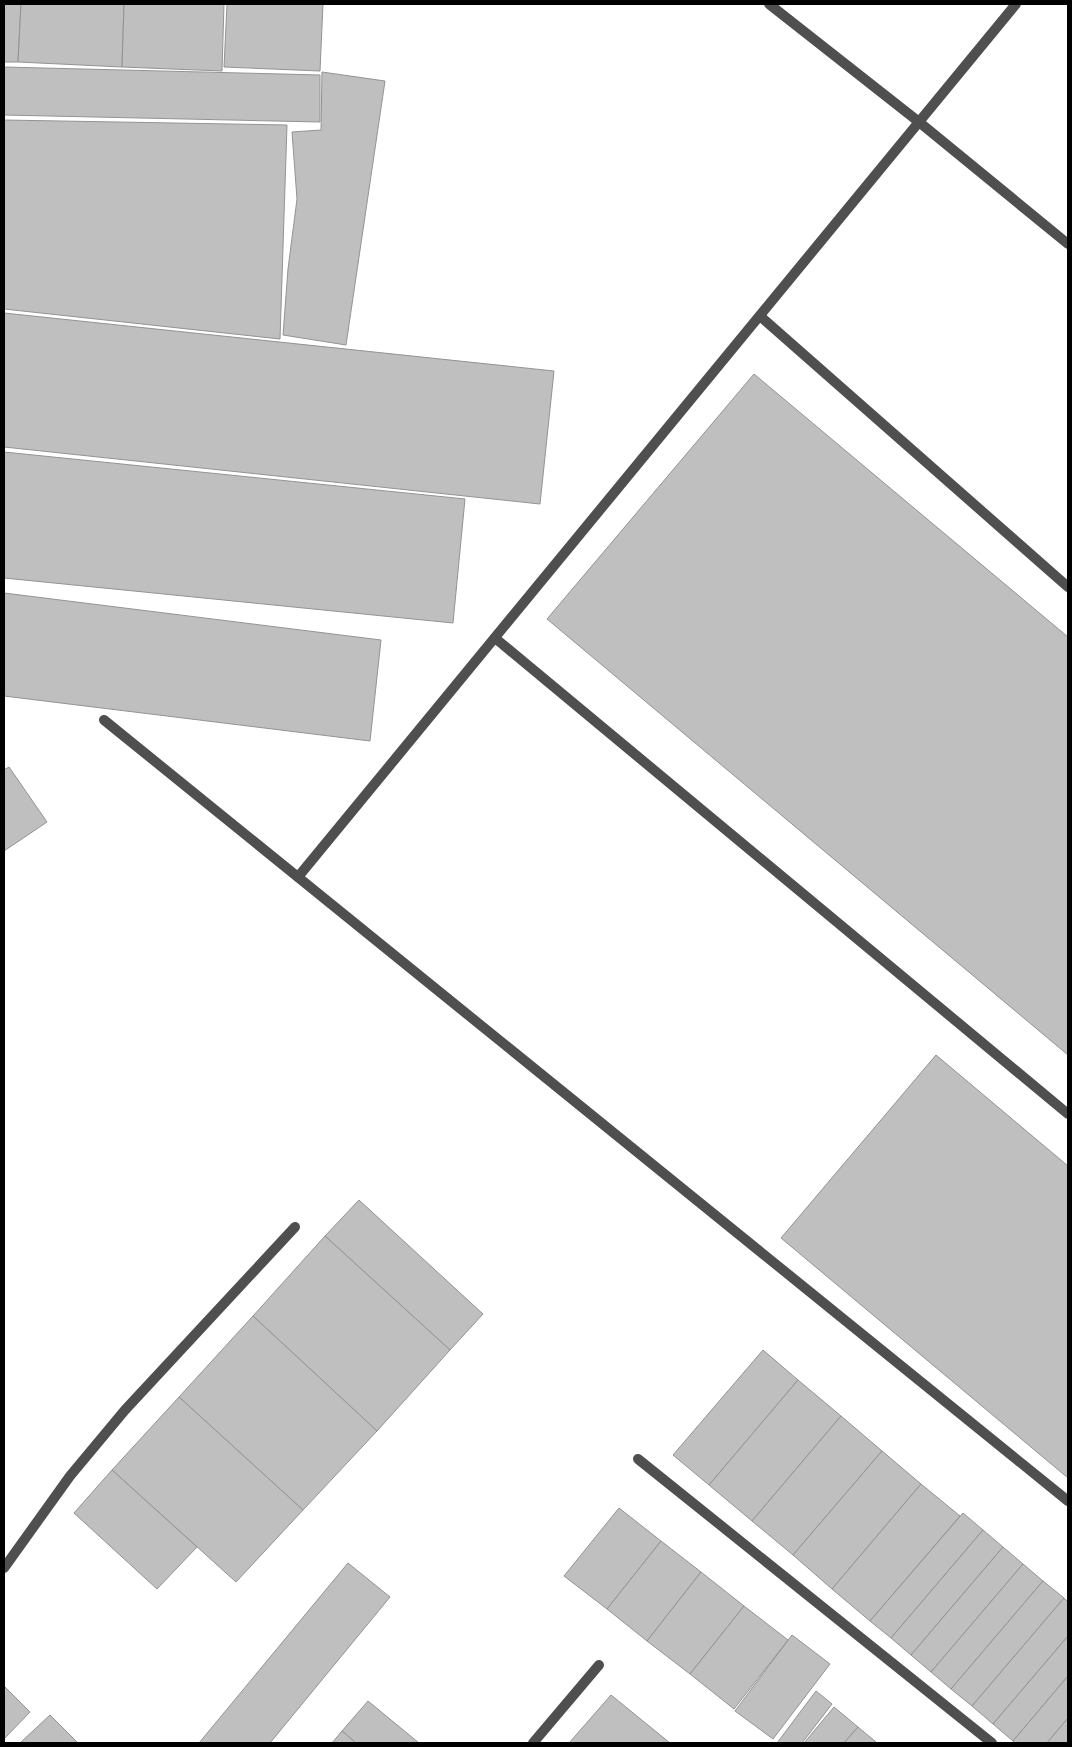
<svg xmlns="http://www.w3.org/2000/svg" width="1072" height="1747" font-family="'Alegreya Sans',sans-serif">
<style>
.building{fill:#bfbfbf;stroke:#939393}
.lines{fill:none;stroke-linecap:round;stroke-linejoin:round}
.service{stroke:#4f4f4f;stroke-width:10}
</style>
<rect width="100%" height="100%" fill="#fff"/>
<!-- building -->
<g class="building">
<path d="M4 4H21L18 62H4Z"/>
<path d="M21 4H124L122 67 18 62Z"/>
<path d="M124 4H224L222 71 122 67Z"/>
<path d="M227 4H323L320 71 224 67Z"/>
<path d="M4 67 320 75V122L4 115Z"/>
<path d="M322 72 385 81 346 345 283 335 288 269 297 199 292 132 321 130Z"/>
<path d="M4 120 287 125 280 339 4 309Z"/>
<path d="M4 313 554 371 540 504 4 447Z"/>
<path d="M754 374 1068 637V1055L547 619Z"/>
<path d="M4 452 465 499 453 623 4 578Z"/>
<path d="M4 593 381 640 370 741 4 696Z"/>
<path d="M9 767 47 822 4 851V770Z"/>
<path d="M936 1055 1068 1166V1478L781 1238Z"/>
<path d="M359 1200 483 1314 450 1350 325 1236Z"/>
<path d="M325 1236 450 1350 377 1431 253 1316Z"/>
<path d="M253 1316 377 1431 303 1510 179 1397Z"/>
<path d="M763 1350 798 1380 709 1485 673 1455Z"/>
<path d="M798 1380 841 1416 752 1521 709 1485Z"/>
<path d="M179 1397 303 1510 236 1582 112 1470Z"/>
<path d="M841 1416 882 1451 793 1555 752 1521Z"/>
<path d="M882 1451 921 1484 832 1589 793 1555Z"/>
<path d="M112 1470 197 1547 157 1589 74 1513Z"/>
<path d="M921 1484 960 1516 870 1621 832 1589Z"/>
<path d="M619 1508 661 1541 607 1609 564 1576Z"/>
<path d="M963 1513 983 1530 891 1638 870 1621Z"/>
<path d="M983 1530 1003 1547 911 1655 891 1638Z"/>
<path d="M661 1541 701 1572 647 1641 607 1609Z"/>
<path d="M1003 1547 1023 1564 931 1672 911 1655Z"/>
<path d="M348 1563 390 1597 270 1743H199Z"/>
<path d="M1023 1564 1043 1581 951 1689 931 1672Z"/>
<path d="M701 1572 744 1606 690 1674 647 1641Z"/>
<path d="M1043 1581 1064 1598 972 1706 951 1689Z"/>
<path d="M1064 1598 1068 1602V1636L993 1724 972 1706Z"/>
<path d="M744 1606 788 1640 734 1709 690 1674Z"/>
<path d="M792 1635 830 1664 773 1739 735 1711Z"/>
<path d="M1068 1636V1676L1013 1741 993 1724Z"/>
<path d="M1068 1676V1718L1047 1743H1015L1013 1741Z"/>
<path d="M4 1686 30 1712 4 1739Z"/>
<path d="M816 1691 832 1704 802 1743H777Z"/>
<path d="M611 1695 670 1743H569Z"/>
<path d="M368 1701 419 1743H356L342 1731Z"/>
<path d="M834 1707 858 1727 844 1743H804Z"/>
<path d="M50 1715 78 1743H20Z"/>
<path d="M1068 1718V1743H1047Z"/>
<path d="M858 1727 876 1742 875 1743H844Z"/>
<path d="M342 1731 356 1743H332Z"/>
</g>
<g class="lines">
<!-- service -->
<g class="service">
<path d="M769 4 919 122 1068 244"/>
<path d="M760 316 1068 587"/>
<path d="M495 638 1068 1114"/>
<path d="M104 720 1068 1501"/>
<path d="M298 877 1016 4"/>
<path d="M638 1459 992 1743"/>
<path d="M4 1568 70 1476 125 1410 295 1227"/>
<path d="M533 1743 599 1665"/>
</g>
</g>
<!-- border -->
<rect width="1072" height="1747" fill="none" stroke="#000000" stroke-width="10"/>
</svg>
